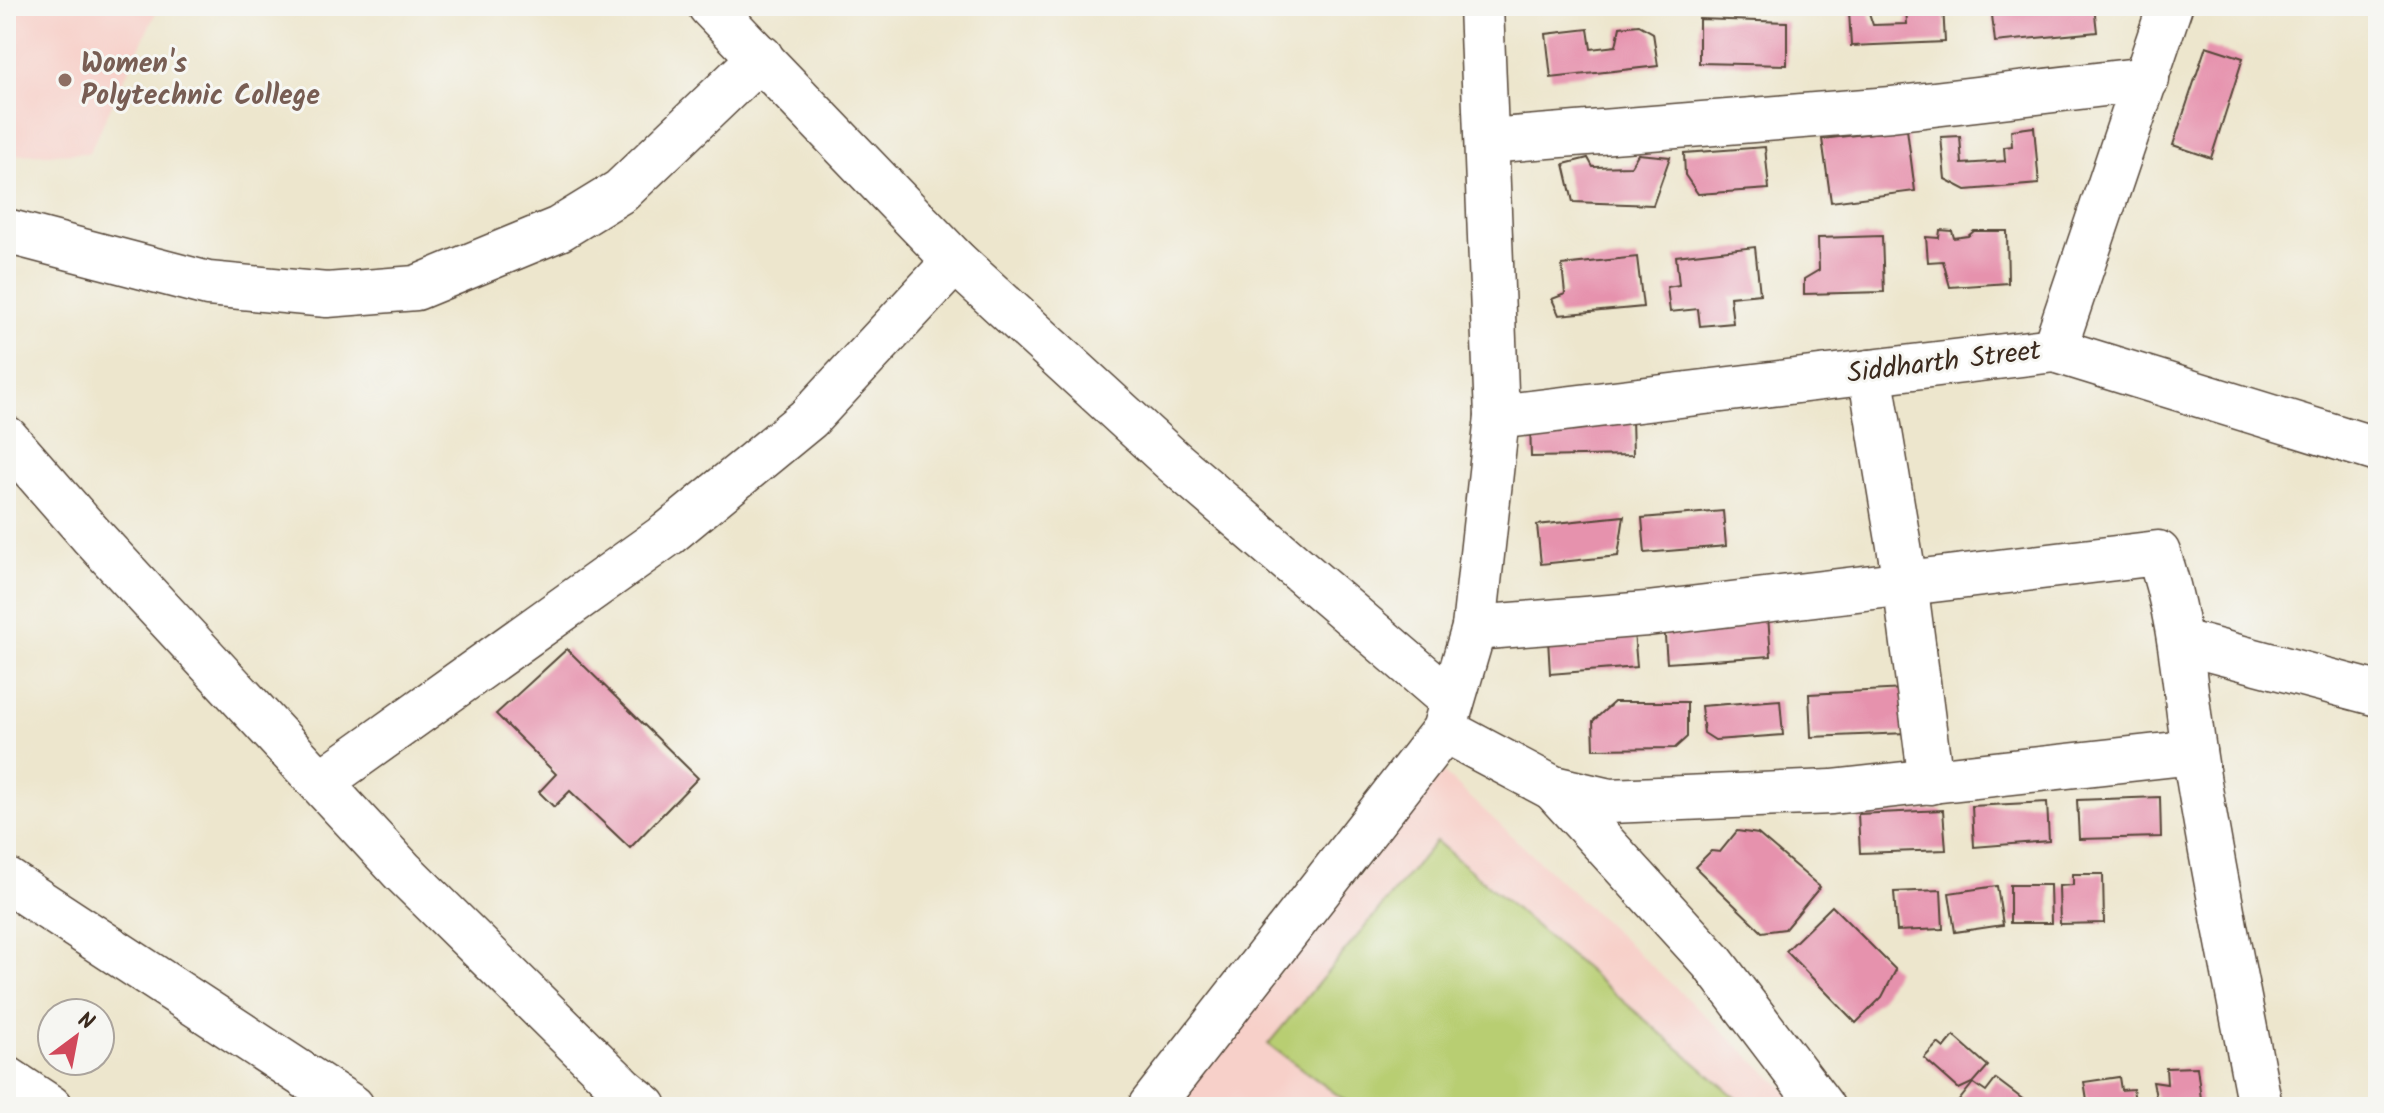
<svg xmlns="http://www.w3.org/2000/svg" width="2384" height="1113" font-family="Kalam,sans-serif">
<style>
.built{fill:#f7d0c9}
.green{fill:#b8ce72;stroke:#7a7c48;stroke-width:2}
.building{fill:#e692ad}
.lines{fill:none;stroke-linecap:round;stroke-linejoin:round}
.minor-casing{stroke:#564638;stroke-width:47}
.minor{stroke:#fff;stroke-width:44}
.education-dot{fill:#8d6e63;stroke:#f6f6f2;stroke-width:3}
.labels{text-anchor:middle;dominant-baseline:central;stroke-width:6;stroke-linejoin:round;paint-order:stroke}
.education-label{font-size:28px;font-weight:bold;fill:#785e54;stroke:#f6f6f2;text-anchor:start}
.street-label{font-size:28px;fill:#3b2a1e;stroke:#f6f6f2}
</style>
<rect width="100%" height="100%" fill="#f6f6f2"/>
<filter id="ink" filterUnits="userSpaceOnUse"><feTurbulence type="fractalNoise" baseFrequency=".0125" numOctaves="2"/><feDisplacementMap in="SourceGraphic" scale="16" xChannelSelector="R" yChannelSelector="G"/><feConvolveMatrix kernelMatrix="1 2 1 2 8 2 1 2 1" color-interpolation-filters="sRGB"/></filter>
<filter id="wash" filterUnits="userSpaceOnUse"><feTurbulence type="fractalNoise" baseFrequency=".006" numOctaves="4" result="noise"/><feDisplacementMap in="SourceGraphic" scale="32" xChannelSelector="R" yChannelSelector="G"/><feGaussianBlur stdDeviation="1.8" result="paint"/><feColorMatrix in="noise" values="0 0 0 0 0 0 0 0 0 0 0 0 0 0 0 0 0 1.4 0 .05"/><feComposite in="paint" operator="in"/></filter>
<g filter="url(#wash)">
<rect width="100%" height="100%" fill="#ede6cd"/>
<!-- built -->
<g class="built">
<path d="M6 6H159L89 153 6 155Z"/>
<path d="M1443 772 1804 1107H1170Z"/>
</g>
<!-- green -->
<path class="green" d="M1436 841 1747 1107H1354L1268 1044Z"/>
<g id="blocks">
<!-- building -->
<g class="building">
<path d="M1906 6H1943L1945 42 1851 46 1849 11 1868 10 1873 25 1907 24Z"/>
<path d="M1991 6H2094L2097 32 1995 42Z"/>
<path d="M1699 19 1787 22V65L1699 63Z"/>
<path d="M1639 25 1653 33 1658 66 1551 78 1546 34 1588 29 1591 49 1616 46 1620 27Z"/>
<path d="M2206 46 2243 58 2211 158 2173 145Z"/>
<path d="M2034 127 2039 184 1966 190 1945 179 1941 137 1960 136 1962 164 2005 161 2004 147 2012 146 2011 130Z"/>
<path d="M1907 129 1915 191 1831 202 1822 139Z"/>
<path d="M1765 147 1769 189 1698 194 1685 175 1684 153Z"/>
<path d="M1638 154 1670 157 1653 205 1573 202 1564 164 1588 158 1593 167 1631 166Z"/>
<path d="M1940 230 1952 231 1954 238 1968 236 1974 231H2007L2008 283 1950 287 1943 261 1928 262 1926 237 1939 238Z"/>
<path d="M1882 236 1884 292 1804 294V279L1819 270 1818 238Z"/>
<path d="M1755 247 1760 294 1730 297 1733 323 1700 326 1698 309 1670 312 1667 287 1679 285 1676 256Z"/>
<path d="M1637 257 1643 307 1559 315 1552 299 1565 294 1562 265Z"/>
<path d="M1632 418 1633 455 1531 457 1530 420Z"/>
<path d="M1723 511 1726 546 1645 553 1642 518Z"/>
<path d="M1624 516 1618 556 1541 564 1537 525Z"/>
<path d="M1768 616 1771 656 1667 663 1664 624Z"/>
<path d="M1634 632 1637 667 1550 674 1548 639Z"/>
<path d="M567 649 698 778 630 848 570 791 554 807 539 792 556 774 496 714Z"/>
<path d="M1905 689 1907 733 1811 737 1809 694Z"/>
<path d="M1780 700 1783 735 1715 740 1704 733 1701 706Z"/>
<path d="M1614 702H1687V737L1675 748 1594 749 1593 721Z"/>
<path d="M2160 797 2161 837 2079 839 2077 800Z"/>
<path d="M2047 802 2049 841 1974 847 1972 806Z"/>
<path d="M1943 810 1946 850 1860 853 1858 814Z"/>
<path d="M1737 831 1758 834 1820 887 1785 929 1762 932 1695 867 1711 851 1720 852Z"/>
<path d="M2073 874H2103L2104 923 2060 924 2059 886 2073 885Z"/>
<path d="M2010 885H2050L2051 923H2010Z"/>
<path d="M1997 886 2003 925 1955 932 1949 893Z"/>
<path d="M1941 890 1943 929 1897 931 1894 892Z"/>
<path d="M1832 906 1896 970 1882 997 1856 1023 1786 951Z"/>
<path d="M1954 1036 1988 1066 1974 1082 1959 1089 1924 1058 1938 1043 1944 1048Z"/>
<path d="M2197 1067 2202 1107H2158L2153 1082 2167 1084 2166 1068Z"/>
<path d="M2119 1077 2121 1090 2133 1089 2136 1107H2088L2084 1082Z"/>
<path d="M1996 1079 2033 1107H1954L1973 1083 1986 1092Z"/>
</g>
</g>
</g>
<g filter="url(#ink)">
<use href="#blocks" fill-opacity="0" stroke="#564638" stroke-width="2"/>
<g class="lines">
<defs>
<g id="minor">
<path d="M710 6 955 261 1173 461 1452 701"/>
<path d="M1487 141 1891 109 2147 79"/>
<path d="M6 231 208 284 327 295 416 288 559 229 621 191 761 57"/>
<path d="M2054 350 2170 6"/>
<path d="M1870 372 1905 582 1931 782"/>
<path d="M1497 417 2054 350 2378 450"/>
<path d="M6 438 91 535 402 871 623 1089 645 1107"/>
<path d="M1474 628 1647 614 2158 553C2181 618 2184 684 2194 751 2212 870 2238 989 2260 1107"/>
<path d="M2182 642 2378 694"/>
<path d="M1444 730 1553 788 1609 801 1832 792 2194 752"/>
<path d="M321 782 668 534 809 418 955 261"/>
<path d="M1553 788 1712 962 1822 1107"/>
<path d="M6 880 352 1107"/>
<path d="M6 1078 50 1107"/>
<path d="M1150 1107 1444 730 1474 628 1497 417 1481 6"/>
</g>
</defs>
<!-- minor casing -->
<use href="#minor" class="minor-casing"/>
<!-- minor -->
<use href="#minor" class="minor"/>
</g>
</g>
<!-- markers -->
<circle class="education-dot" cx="65" cy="80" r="8"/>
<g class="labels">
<!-- education labels -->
<g class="education-label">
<text x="81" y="64">Women's<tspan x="81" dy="32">Polytechnic College</tspan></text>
</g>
<!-- street labels -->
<g class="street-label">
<text transform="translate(1944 363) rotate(-7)">Siddharth Street</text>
</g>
</g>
<!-- margin -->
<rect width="2384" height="1113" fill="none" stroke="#f6f6f2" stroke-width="32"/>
<!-- north arrow -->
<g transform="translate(76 1037) rotate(32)"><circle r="38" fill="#f6f6f2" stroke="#aba49d" stroke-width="2"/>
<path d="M0-6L14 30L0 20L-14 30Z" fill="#d1495b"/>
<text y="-12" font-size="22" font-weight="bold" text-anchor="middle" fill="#3b2a1e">N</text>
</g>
</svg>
